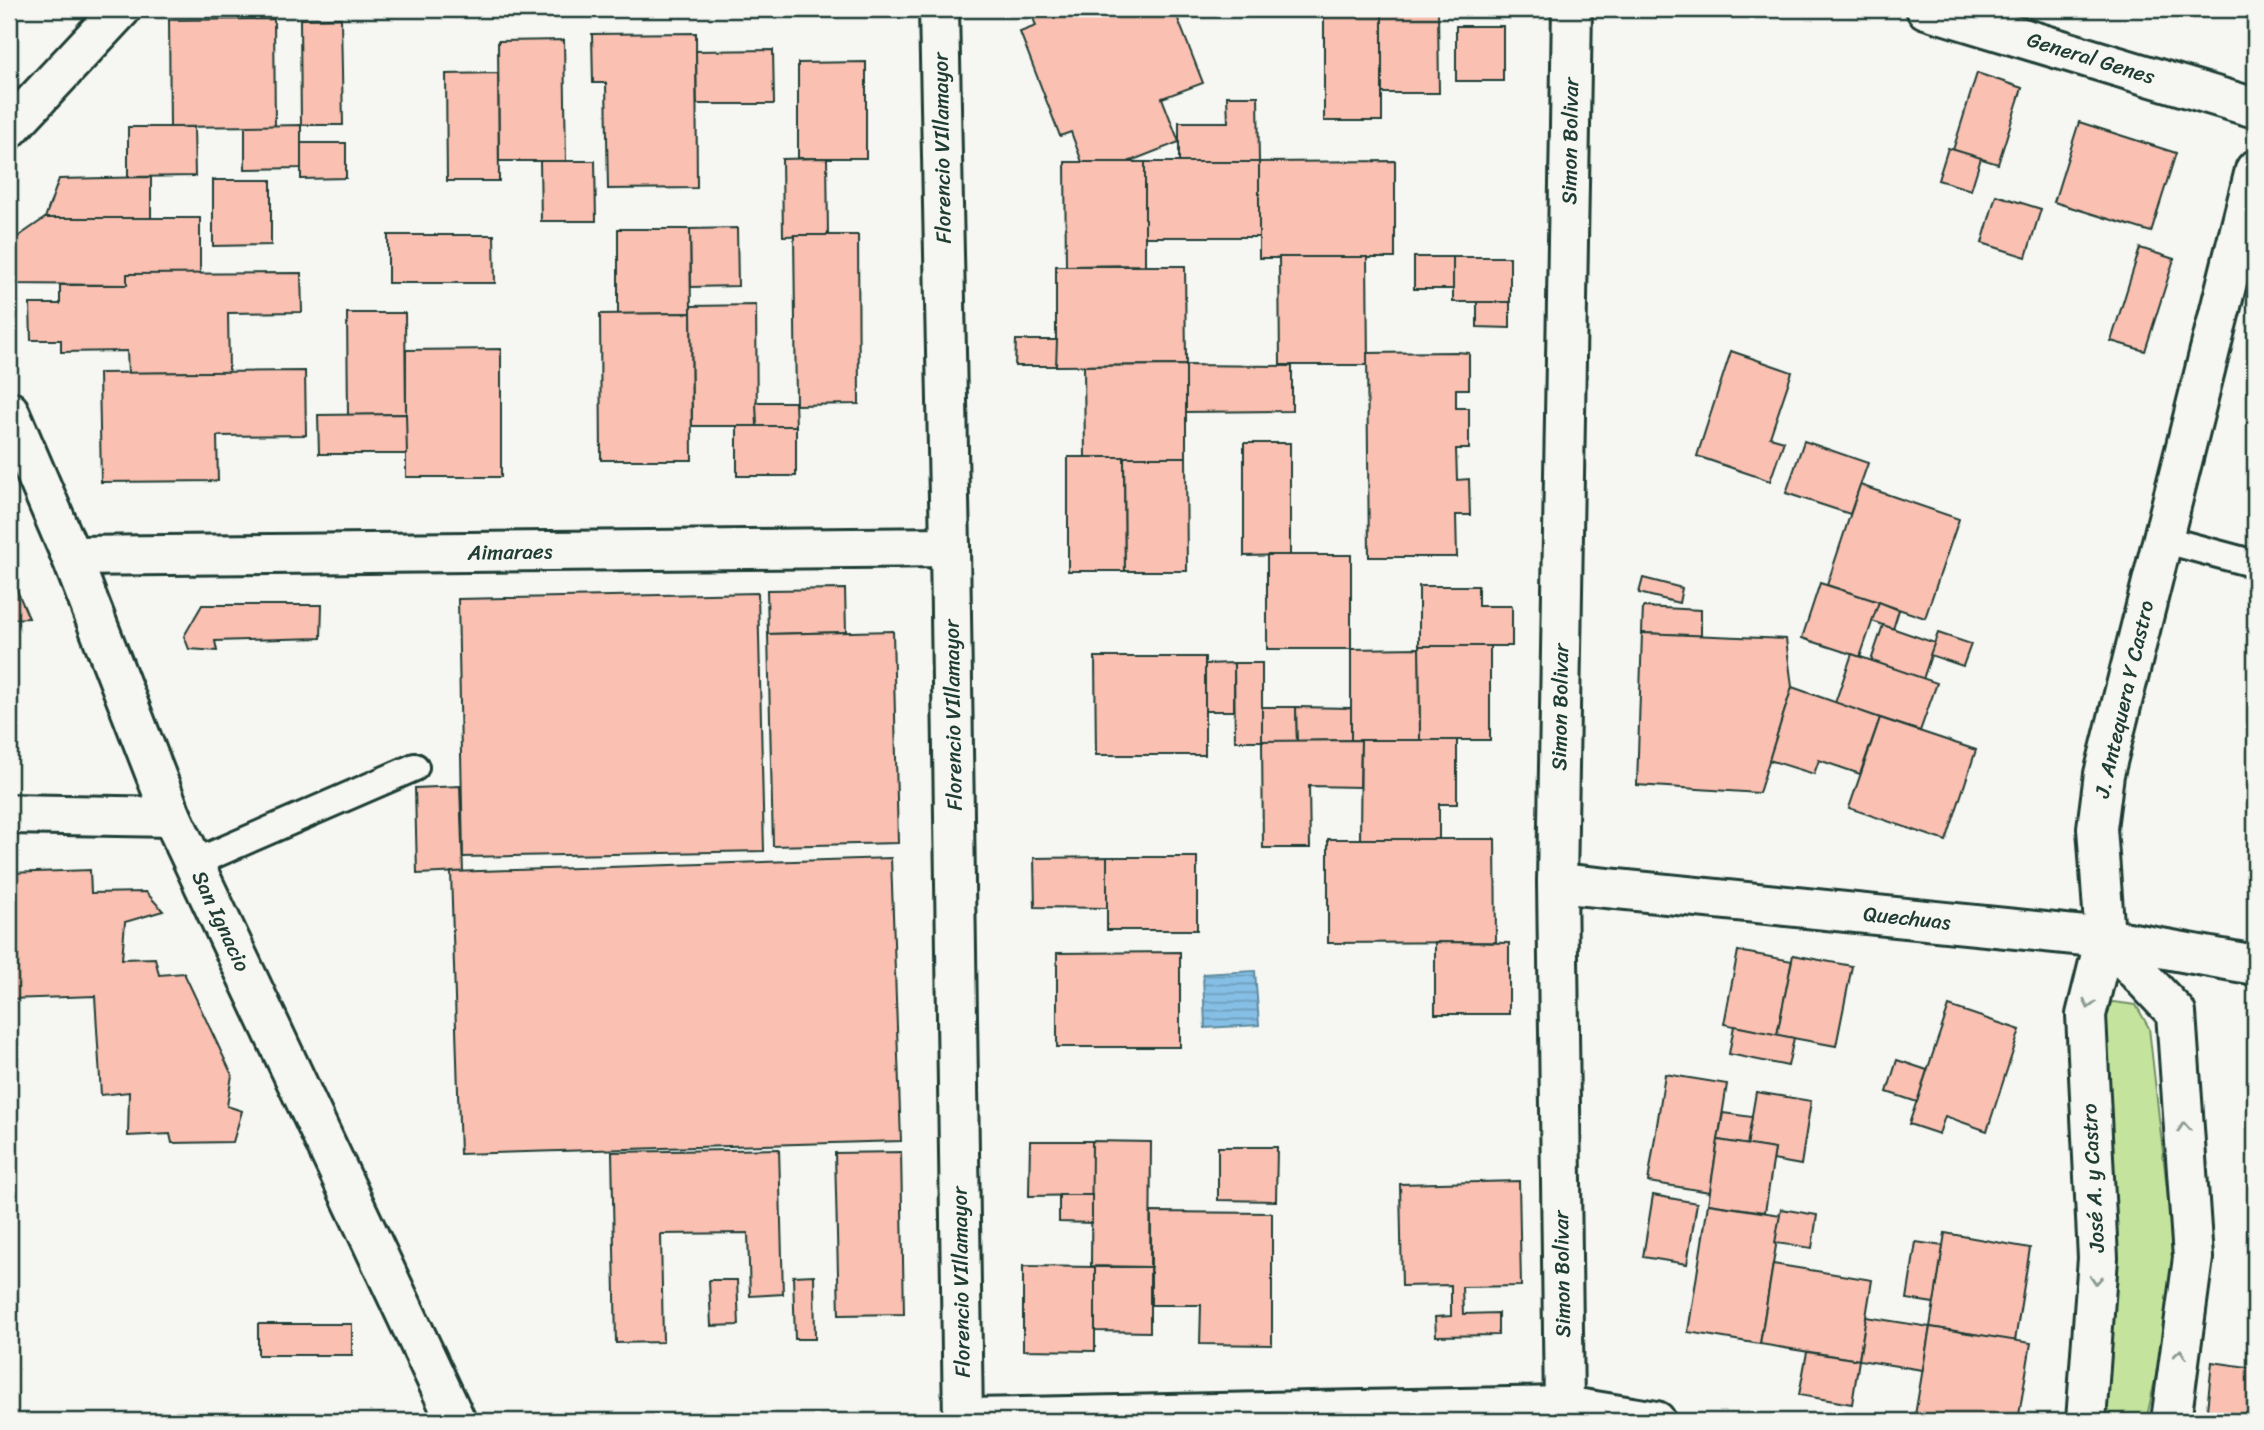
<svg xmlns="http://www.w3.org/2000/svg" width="2264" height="1430" font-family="Sriracha,sans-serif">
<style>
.grass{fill:#c4e49d;stroke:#729068;stroke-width:2}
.water{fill:url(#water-rules);stroke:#5d8b9e;stroke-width:2}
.building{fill:#fac0b2;stroke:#1f3d34;stroke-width:2}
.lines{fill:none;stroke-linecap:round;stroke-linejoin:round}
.service-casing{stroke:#1f3d34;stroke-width:32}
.minor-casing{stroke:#1f3d34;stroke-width:44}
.tertiary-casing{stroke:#1f3d34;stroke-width:44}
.service{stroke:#f6f6f2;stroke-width:26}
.minor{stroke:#f6f6f2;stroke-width:38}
.tertiary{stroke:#f6f6f2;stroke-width:38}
.oneway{stroke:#8a9a93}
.labels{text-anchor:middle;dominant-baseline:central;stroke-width:6;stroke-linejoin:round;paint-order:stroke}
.street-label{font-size:21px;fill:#1f3d34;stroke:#f6f6f2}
</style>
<defs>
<pattern id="water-rules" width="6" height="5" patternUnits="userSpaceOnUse" patternTransform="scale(1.75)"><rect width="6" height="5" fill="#86bfe5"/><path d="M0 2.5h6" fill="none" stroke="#6d9cba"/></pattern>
</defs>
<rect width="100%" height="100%" fill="#f6f6f2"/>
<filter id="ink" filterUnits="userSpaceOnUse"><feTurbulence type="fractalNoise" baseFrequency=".0143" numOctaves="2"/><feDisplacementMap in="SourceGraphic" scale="14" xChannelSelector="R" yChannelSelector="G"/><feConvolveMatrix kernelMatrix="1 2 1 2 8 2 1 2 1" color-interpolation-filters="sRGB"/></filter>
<g filter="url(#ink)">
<!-- grass -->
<path class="grass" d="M2113 1002 2136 1005 2149 1028 2175 1261 2171 1307 2146 1421H2105L2104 1007Z"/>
<!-- water -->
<path class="water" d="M1255 971 1259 1025 1205 1028 1203 974Z"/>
<!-- building -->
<g class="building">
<path d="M1030 9H1174L1203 83 1162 98 1179 142 1128 162H1082L1071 132 1060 136 1020 32 1036 26Z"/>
<path d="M1382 9H1438L1439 93H1382Z"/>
<rect x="1324" y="15" width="58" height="106"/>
<path d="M341 18 343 125H301L300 19Z"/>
<path d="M274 19 275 126 170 127 169 20Z"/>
<rect x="1456" y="26" width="47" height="55"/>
<path d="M696 33 697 188 608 189 606 83H593L592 34Z"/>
<path d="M564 40 566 161H499L498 41Z"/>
<path d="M773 50 774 104H697L696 51Z"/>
<path d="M866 62V158H798V63Z"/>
<path d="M498 73 499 181H447L446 74Z"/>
<path d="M1977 73 2022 88 1998 164 1953 150Z"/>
<path d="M1227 96H1258L1259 162H1179V122H1228Z"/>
<path d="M2079 122 2176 153 2151 232 2054 202Z"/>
<path d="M301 125V168L245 169V126Z"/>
<path d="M128 127H194L195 176 128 177Z"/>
<path d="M301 143H346V178L301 179Z"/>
<path d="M1948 148 1981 158 1971 190 1938 180Z"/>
<path d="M827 158 828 235 783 236 782 159Z"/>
<path d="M540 161H595L596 221H541Z"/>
<path d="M1395 161V258H1259V162Z"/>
<path d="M1065 162H1145V265L1066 266Z"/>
<rect x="1145" y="162" width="114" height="75"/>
<path d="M151 177V218H45L59 179Z"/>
<path d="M213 180H271V245L213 246Z"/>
<path d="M1996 195 2041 209 2026 257 1982 243Z"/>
<path d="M45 218H200V274H127V285L9 284 16 238Z"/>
<path d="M737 228 738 286 691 287 690 229Z"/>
<path d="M618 229H690L691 313 618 314Z"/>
<path d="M388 235H494L495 283H388Z"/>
<path d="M794 235H858L859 404 796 405Z"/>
<path d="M2140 248 2174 259 2145 351 2111 341Z"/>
<path d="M1279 257H1367L1368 365H1280Z"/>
<rect x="1414" y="257" width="39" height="32"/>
<rect x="1453" y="257" width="57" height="45"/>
<path d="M1056 266H1185L1186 365 1056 366Z"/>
<path d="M301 273 302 312 228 313 229 372 128 373 127 351 61 352V340H31L30 304H60V285H127V274Z"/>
<path d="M1477 302H1510V328L1477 327Z"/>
<path d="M756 305 757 426H692L691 306Z"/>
<path d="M347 313H405L406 414 348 415Z"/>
<path d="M691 313 692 460H601L600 314Z"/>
<path d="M1016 340H1057L1056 366H1015Z"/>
<path d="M501 349V477H406V350Z"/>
<path d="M1731 351 1792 372 1770 437 1784 441 1770 481 1697 456Z"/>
<path d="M1456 352 1469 353V389H1456V408H1469V449H1456L1457 480 1469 479 1470 515H1456L1457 557H1369L1367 353Z"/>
<path d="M1186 365V457H1085L1084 366Z"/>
<path d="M1186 365 1292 366V411L1186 412Z"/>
<path d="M305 371 306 435 217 436 218 481 101 482 99 373Z"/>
<path d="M756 402H795L796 426H757Z"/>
<path d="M406 414 407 454H319L318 415Z"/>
<rect x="737" y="426" width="59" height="50"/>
<path d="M1804 441 1868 463 1850 514 1786 493Z"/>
<path d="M1244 443H1290V555L1244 556Z"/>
<path d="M1068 457H1124L1125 571H1068Z"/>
<path d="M1124 457H1186L1187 571H1125Z"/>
<path d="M1860 485 1959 519 1925 618 1827 585Z"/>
<rect x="1267" y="555" width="84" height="94"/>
<path d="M9 572 29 618 9 619Z"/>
<path d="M1643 578 1682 588 1679 603 1639 593Z"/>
<path d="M1820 583 1879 602 1860 657 1802 638Z"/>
<path d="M1419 586H1478V606H1512V646H1419Z"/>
<path d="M845 589 846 632 768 634 767 590Z"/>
<path d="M758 593 764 851 463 857 458 599Z"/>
<path d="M1879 602 1899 610 1893 629 1872 621Z"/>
<path d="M202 605H322L321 638 215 641 217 651 189 649 184 636Z"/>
<path d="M1643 607 1701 610V636L1642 633Z"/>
<path d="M1883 625 1935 643 1923 679 1871 661Z"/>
<path d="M893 631 898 843 773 846 768 634Z"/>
<path d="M1642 633 1786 639 1792 687 1759 793 1637 785Z"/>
<path d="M1938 633 1971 644 1963 666 1930 655Z"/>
<path d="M1419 646H1490V740H1420Z"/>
<path d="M1419 648 1420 740H1351V649Z"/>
<path d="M1852 654 1937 683 1920 731 1835 703Z"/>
<path d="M1095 657H1205V755H1096Z"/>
<path d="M1234 663H1262V741H1235Z"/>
<path d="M1234 663V711H1205V664Z"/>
<path d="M1792 687 1880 718 1860 774 1819 760 1814 774 1769 760Z"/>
<path d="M1262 707H1296L1297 741H1262Z"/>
<path d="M1296 707 1351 708V740L1297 741Z"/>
<path d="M1880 718 1976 750 1946 841 1849 808Z"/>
<path d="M1361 740 1360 787 1309 786 1310 848H1263L1262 741Z"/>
<path d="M1361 740H1457V804H1439V839H1360Z"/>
<path d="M460 786 463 872 417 874 415 788Z"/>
<path d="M1328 839H1495L1496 942 1328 943Z"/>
<path d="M1107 857V908L1035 907 1034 858Z"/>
<rect x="1107" y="857" width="90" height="73"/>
<path d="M891 858 901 1141 460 1154 451 872Z"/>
<path d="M90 870 91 893 146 892 163 911 125 922 122 959 155 958 159 975 184 973 232 1075 227 1106 242 1111 233 1142 172 1143 170 1134 128 1136 129 1092 101 1095 95 996 9 999V873Z"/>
<path d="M1435 942 1509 943V1014H1435Z"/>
<path d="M1738 951 1792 961 1777 1035 1724 1024Z"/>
<path d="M1180 952V1047H1057V953Z"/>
<path d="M1793 955 1852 966 1836 1046 1777 1035Z"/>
<path d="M1949 1006 2020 1030 1987 1131 1945 1116 1939 1134 1909 1124Z"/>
<path d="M1734 1026 1794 1038 1788 1066 1729 1054Z"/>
<path d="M1897 1060 1927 1070 1917 1102 1887 1092Z"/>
<path d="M1665 1074 1727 1084 1710 1192 1648 1182Z"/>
<path d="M1756 1092 1811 1101 1801 1165 1773 1160 1775 1149 1747 1145Z"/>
<path d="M1723 1113 1752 1117 1747 1145 1718 1140Z"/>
<path d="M1718 1140 1775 1149 1765 1212 1708 1204Z"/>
<path d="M1030 1141H1092V1195L1029 1196Z"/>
<path d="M1092 1141 1151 1142 1150 1267 1091 1266Z"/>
<path d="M1218 1147H1277L1276 1201 1218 1200Z"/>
<path d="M2255 1147V1200L2248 1199Z"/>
<path d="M779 1149 783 1294 750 1296 748 1233 661 1234 663 1342 616 1343 612 1152Z"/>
<path d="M901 1152 904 1314 839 1315 835 1153Z"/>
<path d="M1519 1181 1521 1286 1462 1287 1463 1314 1498 1313V1335L1436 1336 1435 1317 1451 1316V1285L1402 1286 1400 1184Z"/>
<path d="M1059 1195H1092V1223L1059 1222Z"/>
<path d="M1653 1195 1697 1203 1687 1264 1643 1257Z"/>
<path d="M1708 1204 1781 1215 1760 1344 1688 1332Z"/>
<path d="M1781 1209 1817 1215 1812 1248 1775 1243Z"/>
<path d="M1151 1212 1272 1213V1345L1200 1344 1201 1305H1151Z"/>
<path d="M1945 1233 2030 1248 2015 1341 1930 1327Z"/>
<path d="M1916 1242 1943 1246 1934 1303 1907 1299Z"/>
<path d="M1773 1264 1872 1280 1859 1360 1760 1344Z"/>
<path d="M1023 1266 1095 1267V1351L1023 1350Z"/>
<path d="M1095 1267H1150V1332L1095 1331Z"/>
<path d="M814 1275 815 1339H795L793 1276Z"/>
<path d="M709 1280H737L739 1325 711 1326Z"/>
<path d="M1866 1317 1930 1327 1923 1370 1859 1360Z"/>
<rect x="258" y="1324" width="94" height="31"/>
<path d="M1930 1327 2031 1343 2018 1421H1914Z"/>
<path d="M1807 1352 1859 1360 1852 1404 1799 1395Z"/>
<path d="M2212 1362 2255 1368V1416L2207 1410Z"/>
</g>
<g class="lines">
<defs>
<g id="service">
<path d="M2162 539 2255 564"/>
<path d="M194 863 415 767"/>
</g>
<g id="minor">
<path d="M939 9 950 547 963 1421"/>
<path d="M1926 9 2255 108"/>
<path d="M9 129 121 9"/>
<path d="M9 411 71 556 172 817 456 1421"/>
<path d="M71 556 950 547"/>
<path d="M9 814 172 817"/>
<path d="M1557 883 2105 938 2255 965"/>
<path d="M1564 1406 1557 883 1572 9"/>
<path d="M964 1421 972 1418 1564 1406 1656 1421"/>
</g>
<g id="tertiary">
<path d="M2105 938 2176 1013 2193 1258 2171 1421"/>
<path d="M2086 1421 2098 1258 2086 1015 2105 938 2097 828 2104 774 2255 170"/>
</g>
</defs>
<!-- service casing -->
<use href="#service" class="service-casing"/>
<!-- minor casing -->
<use href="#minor" class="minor-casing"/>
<!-- tertiary casing -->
<use href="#tertiary" class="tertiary-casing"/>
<!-- service -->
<use href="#service" class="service"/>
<!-- minor -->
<use href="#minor" class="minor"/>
<!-- tertiary -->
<use href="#tertiary" class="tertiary"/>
</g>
<!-- one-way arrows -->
<defs><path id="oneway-chevron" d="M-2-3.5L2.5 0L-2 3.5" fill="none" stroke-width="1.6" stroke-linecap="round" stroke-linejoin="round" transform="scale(1.75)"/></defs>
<g class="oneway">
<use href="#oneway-chevron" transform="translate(2089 1004) rotate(104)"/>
<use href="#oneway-chevron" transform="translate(2184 1127) rotate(-94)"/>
<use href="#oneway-chevron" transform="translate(2096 1280) rotate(94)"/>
<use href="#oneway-chevron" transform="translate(2180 1354) rotate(-82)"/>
</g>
</g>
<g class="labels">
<!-- street labels -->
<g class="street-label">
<text transform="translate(2091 58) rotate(17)">General Genes</text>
<text transform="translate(1570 141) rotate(-89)">Simon Bolivar</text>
<text transform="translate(942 148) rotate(-91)">Florencio VIllamayor</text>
<text transform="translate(510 552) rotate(-1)">Aimaraes</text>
<text transform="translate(2124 699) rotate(-77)">J. Antequera Y Castro</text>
<text transform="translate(1560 707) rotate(-89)">Simon Bolivar</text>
<text transform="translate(953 715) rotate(-91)">Florencio VIllamayor</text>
<text transform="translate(1907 918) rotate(6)">Quechuas</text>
<text transform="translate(221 921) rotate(65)">San Ignacio</text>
<text transform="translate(2093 1178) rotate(-93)">José A. y Castro</text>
<text transform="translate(1562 1274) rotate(-91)">Simon Bolivar</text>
<text transform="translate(961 1282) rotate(-91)">Florencio VIllamayor</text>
</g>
</g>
<!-- margin -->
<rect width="2264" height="1430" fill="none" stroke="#f6f6f2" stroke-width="35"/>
<rect x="18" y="18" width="2229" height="1395" fill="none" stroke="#1f3d34" stroke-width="2.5" filter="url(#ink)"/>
</svg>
